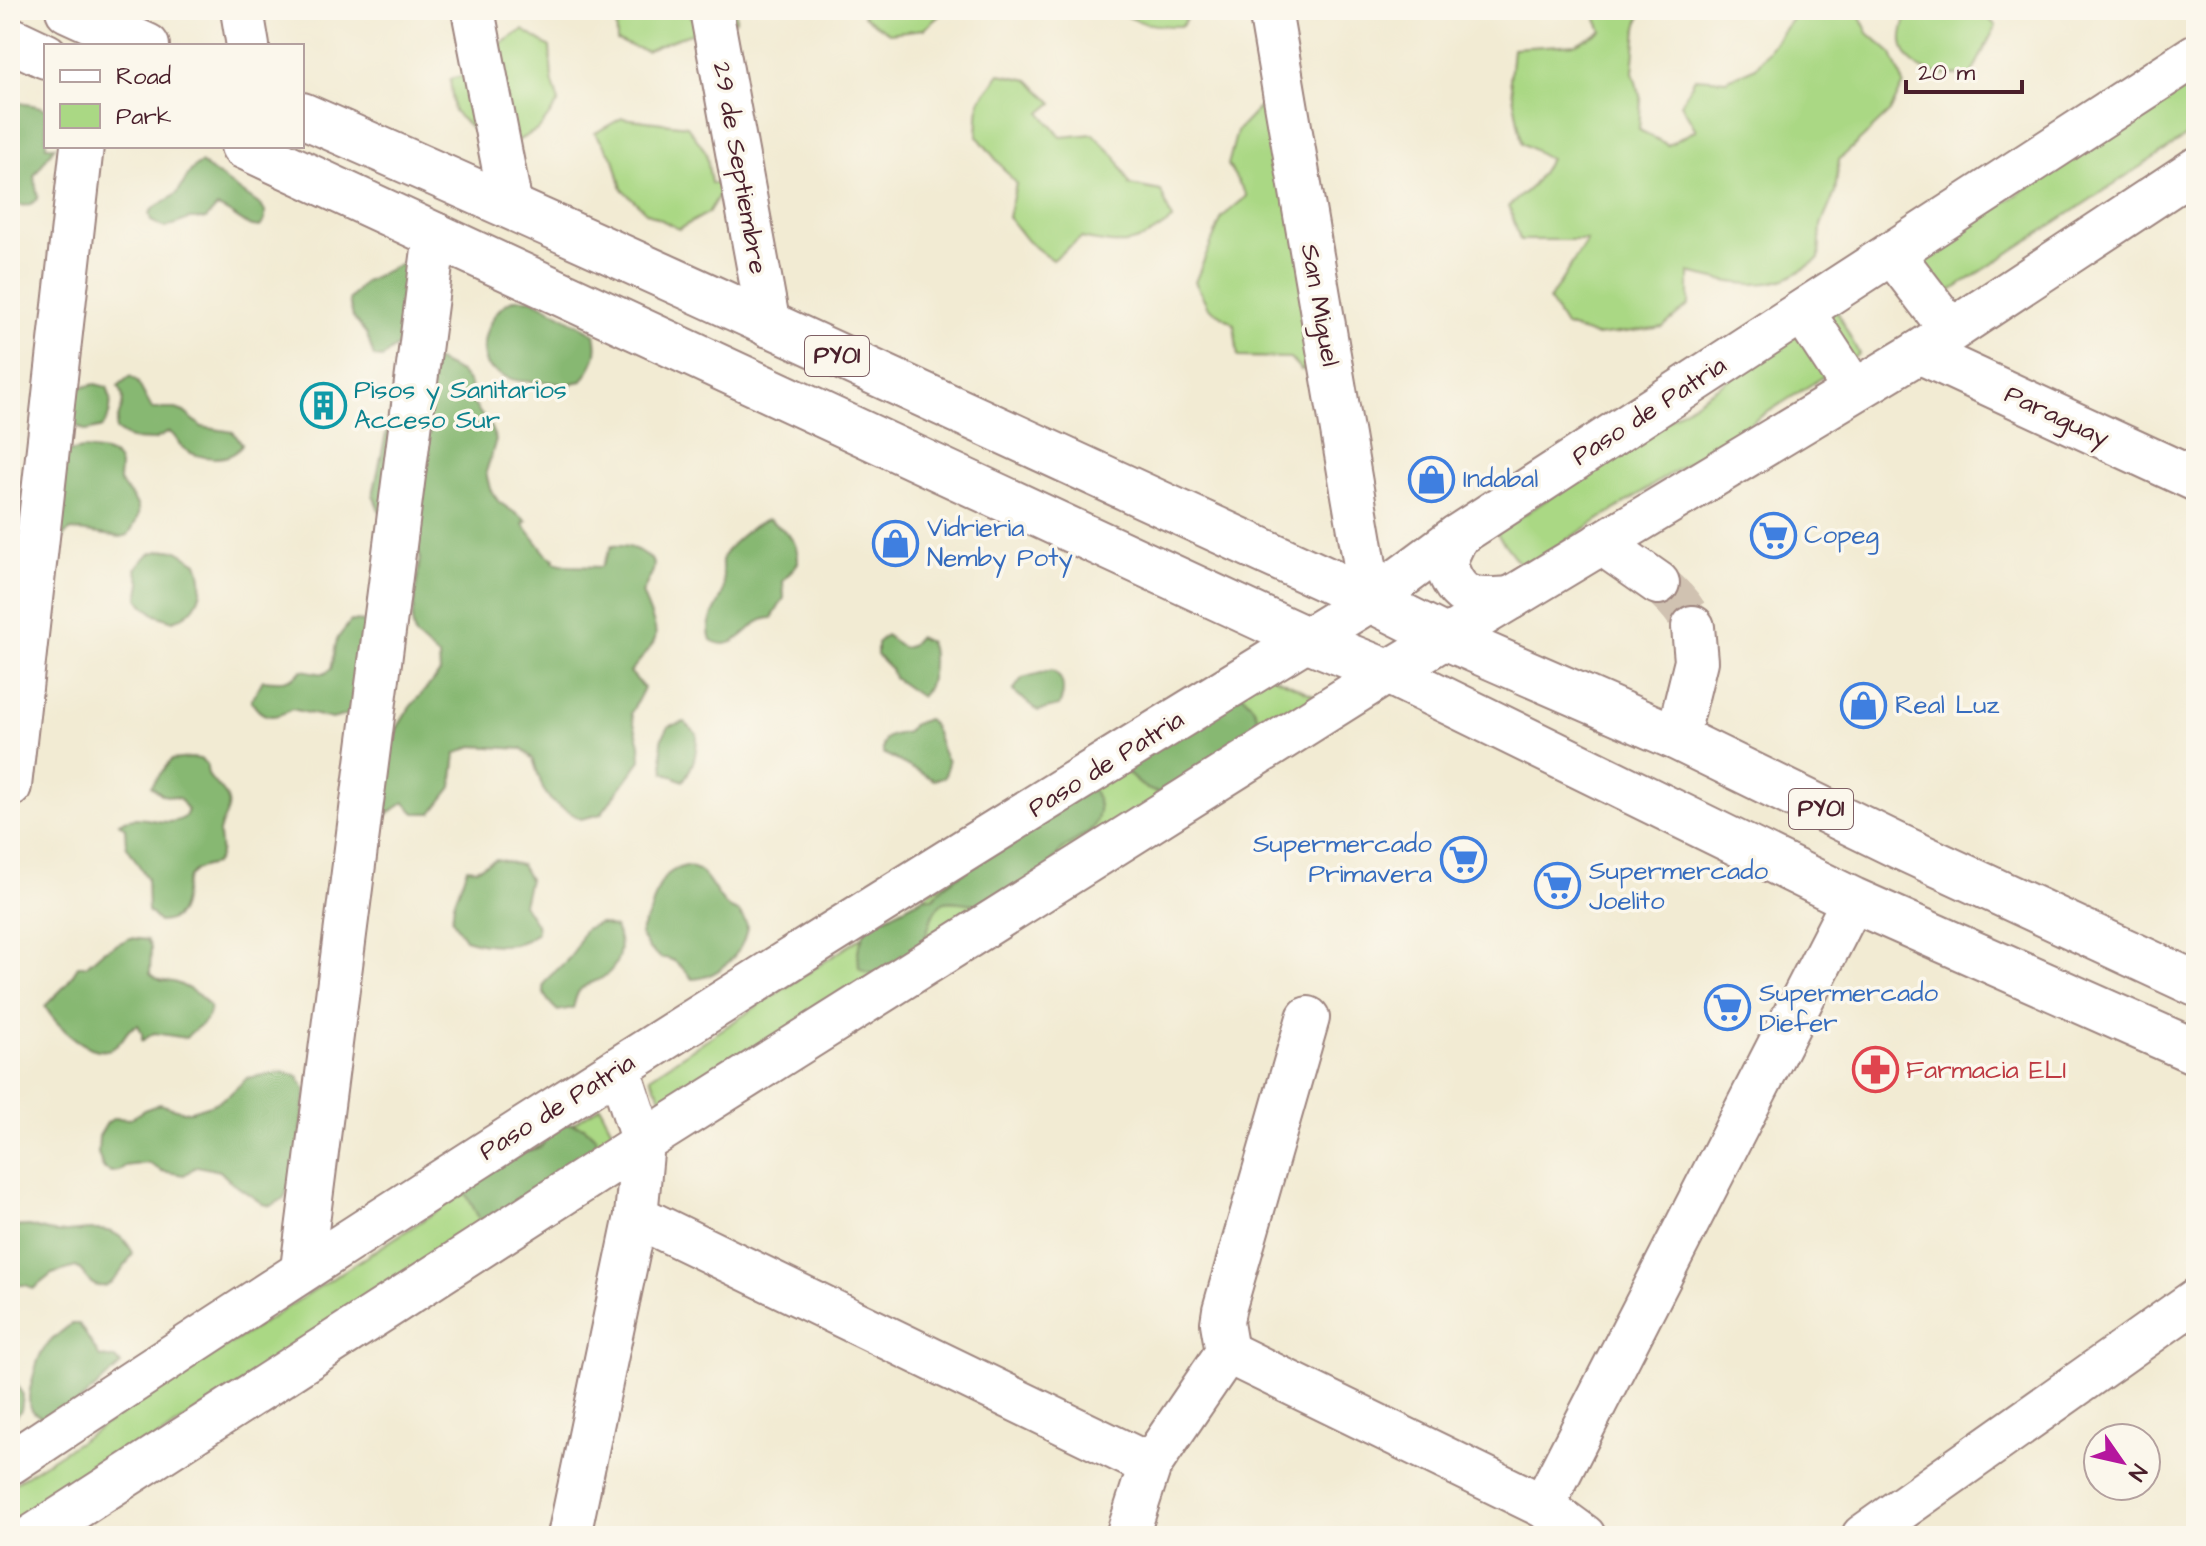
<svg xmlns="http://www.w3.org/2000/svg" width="2206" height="1546" font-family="'Architects Daughter',sans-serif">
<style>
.green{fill:#aad884;stroke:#7a7c58;stroke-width:2}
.forest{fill:#87b872;stroke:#686c4e;stroke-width:2}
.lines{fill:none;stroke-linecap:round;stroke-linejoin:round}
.minor-tunnel{stroke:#d0c2b1;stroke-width:42;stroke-dasharray:42 21;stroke-linecap:butt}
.minor-casing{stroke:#9e857f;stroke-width:46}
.highway-casing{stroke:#9e857f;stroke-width:48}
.minor{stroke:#fff;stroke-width:42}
.highway{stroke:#fff;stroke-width:44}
.labels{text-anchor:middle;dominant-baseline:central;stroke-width:7;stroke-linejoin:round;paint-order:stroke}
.shield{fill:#fbf7ec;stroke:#7f6065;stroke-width:2}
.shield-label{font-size:24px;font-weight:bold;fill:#4a1f2b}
.street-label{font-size:26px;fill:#4a1f2b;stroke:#fbf7ec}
.culture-label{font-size:26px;fill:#0d838f;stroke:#fbf7ec;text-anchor:start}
.shop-label{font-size:26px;fill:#366cbe;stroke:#fbf7ec;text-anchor:start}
.health-label{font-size:26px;fill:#be3a42;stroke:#fbf7ec;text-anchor:start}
</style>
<rect width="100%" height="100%" fill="#fbf7ec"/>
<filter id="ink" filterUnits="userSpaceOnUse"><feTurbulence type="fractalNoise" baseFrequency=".0125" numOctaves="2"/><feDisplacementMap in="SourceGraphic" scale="16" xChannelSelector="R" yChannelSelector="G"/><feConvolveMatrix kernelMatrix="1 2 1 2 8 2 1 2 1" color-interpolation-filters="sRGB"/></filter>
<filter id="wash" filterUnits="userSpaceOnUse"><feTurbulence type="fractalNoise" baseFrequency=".006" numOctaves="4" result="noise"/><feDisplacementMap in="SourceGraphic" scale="32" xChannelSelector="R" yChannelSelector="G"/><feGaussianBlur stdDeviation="1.8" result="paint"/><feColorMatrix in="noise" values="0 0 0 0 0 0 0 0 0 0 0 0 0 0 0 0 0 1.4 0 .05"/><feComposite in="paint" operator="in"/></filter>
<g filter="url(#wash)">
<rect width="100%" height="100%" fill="#f2ebd3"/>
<!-- green -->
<g class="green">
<path d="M616 10H736V20L675 39 646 51 617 41Z"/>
<path d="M864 10H946L924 29 889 33 863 16Z"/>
<path d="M1117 10H1191L1182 26C1156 26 1138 25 1117 10Z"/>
<path d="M1593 10H1642L1637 28 1633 72 1641 99 1639 130 1668 145 1696 130 1681 104 1695 78 1726 80 1756 67 1794 16 1802 10H1857L1868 33 1892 54 1904 84 1890 112 1839 160 1835 193 1821 225 1819 259C1808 266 1796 275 1785 279 1752 290 1720 280 1689 273V305L1663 327 1597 336 1565 326 1549 300 1587 240H1520L1509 206 1533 185 1550 159 1522 143 1510 80 1513 48 1576 44 1602 31Z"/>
<path d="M1909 10H1981L1996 26 1971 75C1945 76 1906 75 1902 42 1901 33 1906 18 1909 10Z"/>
<path d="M523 30 550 47 552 80 559 102 539 129 510 145 479 135 454 112 450 79 480 71 497 46Z"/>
<path d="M1000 74 1029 80 1053 103 1041 113 1061 137 1093 134 1116 157 1130 185 1161 191 1172 220C1135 247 1125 247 1081 238L1052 260 1027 241 1008 217 1016 184 977 136 979 101Z"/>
<path d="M2196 76V130L1933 303 1914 263Z"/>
<path d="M1260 107 1289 120 1333 368 1301 370 1290 358 1238 357 1234 324 1208 307 1195 282 1222 217 1247 196 1228 165 1237 131Z"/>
<path d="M622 118 687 126 706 152 711 183 725 185 708 213 679 229 646 212 622 189 614 159 595 133Z"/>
<path d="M1836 309 1859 354 1523 568 1496 533Z"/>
<path d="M1263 672 1320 698 668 1109 650 1077Z"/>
<path d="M600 1106 618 1143 10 1532V1486Z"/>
</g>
<!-- forest -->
<g class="forest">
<path d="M10 94 11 99C22 107 36 102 46 110V146H55L34 176 38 198C30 208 20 207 10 201Z"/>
<path d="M201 163 260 205 265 211V220L260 227C242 227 233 211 217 207L206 219H189L165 228 151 221 149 213C156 203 168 202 176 194 186 183 187 170 201 163Z"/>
<path d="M400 264 431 271 407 343 398 346 382 358 374 357 367 335 353 317 349 300 364 282Z"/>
<path d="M515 299H532L595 334C600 354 593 365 582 381L572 383 570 386C537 376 519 391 487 366 477 343 491 308 515 299Z"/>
<path d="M431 358 460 372 470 384 471 401 490 426 496 440 486 472 490 489 499 502 527 521 523 524 547 555 554 559 553 562 569 566 601 567 612 546C628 545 644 550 654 563L653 571 642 593C661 642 663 633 630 672L644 688 631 713 640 744 641 760 601 814 581 819 552 802 543 789 533 759 522 749 472 746 456 754 452 787 432 813H415L404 802 377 822 378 759 410 707 440 673 439 657 415 636 412 621 420 557 416 541 379 510 373 495 393 401Z"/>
<path d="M130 376 137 381 152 409H176L184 412 202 427 233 432 242 444C233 464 196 460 182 447 176 441 177 436 169 432L154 440 130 439 116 430C116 414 130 401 118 386Z"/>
<path d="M95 384 107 387C113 400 111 416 103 427L86 431 71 423 72 393 79 388Z"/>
<path d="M83 449C96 450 118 451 120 466 120 471 119 476 119 481 136 504 148 507 128 535L120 537 72 530 65 534 59 549 51 552 67 452Z"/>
<path d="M768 519C786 531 799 539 798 563L783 581 784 598 772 618C748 618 738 656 711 640 704 621 718 610 723 592 726 582 721 571 722 561 724 547 755 523 768 519Z"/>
<path d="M169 550 177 551 197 563C207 589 200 611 173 621L156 615 143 605 138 598 141 584 136 569C146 554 151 551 169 550Z"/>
<path d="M351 621 366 622 355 713 332 719 292 709C275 719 261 720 251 700L263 680C279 682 290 683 302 670L324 674 331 669 337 639Z"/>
<path d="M886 635 903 648 910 646 918 637 929 642C935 656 932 687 921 697L894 678 891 669 877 655V643Z"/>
<path d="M1052 670C1066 679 1065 692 1059 706L1038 711 1013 691 1022 678Z"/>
<path d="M1242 694C1259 710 1271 737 1240 748 1231 751 1219 751 1211 757 1177 784 1164 815 1124 769Z"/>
<path d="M927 719C940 729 937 748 948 761L945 777 934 780 883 753C881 733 893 736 907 732L912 725Z"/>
<path d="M684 722 697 734C697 754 694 765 683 781L664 772 661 740 669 726Z"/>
<path d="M191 758 200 759 207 764C206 783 219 782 226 796 234 811 220 820 219 833 219 846 224 852 215 864 207 866 197 867 191 874 178 887 192 921 159 922L148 911 147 878 126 845 125 828 119 823C140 809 163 831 185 817L188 810 179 798 163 795 151 786 171 760Z"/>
<path d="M1089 782C1092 790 1101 802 1099 811 1096 836 1077 837 1063 849 1053 857 1048 870 1039 878 1032 885 1007 902 997 905 984 909 952 897 943 903 930 911 930 928 924 940 915 957 897 965 881 975L866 972 859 968 858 951 866 927 925 897 933 898 944 886Z"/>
<path d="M496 859 521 865 529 879 523 904 536 924 537 932C521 950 487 946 465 939L452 919 454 903 467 868 476 869Z"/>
<path d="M686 866C714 869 714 907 739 912L747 925C745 952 719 978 692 979 684 969 675 957 661 958L648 948 640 934C643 925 648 918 651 910 658 888 661 871 686 866Z"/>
<path d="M599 923 615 928C624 946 620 967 602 978 595 982 585 984 580 990 576 994 575 1002 573 1008L558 1011C527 983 551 979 570 957 577 949 579 937 585 929Z"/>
<path d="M130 938 147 940 151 947 150 973C165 986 164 978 179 984 190 989 203 997 210 1007 209 1025 196 1025 186 1038L154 1033 142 1041V1033L138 1025C126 1028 125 1039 116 1046 94 1063 54 1024 45 1006L66 985 78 966H86L103 951Z"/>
<path d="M282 1072 298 1076 306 1091 297 1168 284 1198 271 1206 263 1204 231 1182 220 1171 197 1166 184 1175 162 1171 148 1163 125 1166 119 1171 111 1172 103 1168 98 1153 99 1136 107 1123 114 1118 130 1119 144 1110 160 1104 182 1111H191L213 1104 229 1095 247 1078Z"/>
<path d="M568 1123 584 1127 596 1138 595 1154 489 1222 480 1220 465 1192 467 1185 525 1152 541 1147 554 1128Z"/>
<path d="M29 1226C37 1228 46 1231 54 1232 83 1234 115 1217 133 1253 125 1266 108 1299 89 1281 83 1275 84 1271 76 1267L52 1274 33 1289 26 1285H10V1227Z"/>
<path d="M71 1324H79L100 1357 116 1359 121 1365 55 1423C24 1413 26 1403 34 1374 36 1366 38 1358 43 1350 49 1340 62 1332 71 1324Z"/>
<path d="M10 1374 23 1395 21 1410 10 1425Z"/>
</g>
</g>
<g filter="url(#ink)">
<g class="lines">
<!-- minor-tunnel -->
<path class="minor-tunnel" d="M1658 583C1672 595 1687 609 1693 627"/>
<defs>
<g id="minor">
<path d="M242 10 248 46"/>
<path d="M473 10 511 206"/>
<path d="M711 10 769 326"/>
<path d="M1270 10 1371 600"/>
<path d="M1892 253 1951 330"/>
<path d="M1803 312 1854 390"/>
<path d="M1919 352 2196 480"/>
<path d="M1457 536 1445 561C1456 602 1475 601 1511 598"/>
<path d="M1601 543 1658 583"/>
<path d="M1677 738 1696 661 1693 627"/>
<path d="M10 786 82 146"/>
<path d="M636 1216 1150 1465"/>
<path d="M302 1269 435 234"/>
<path d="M1227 1352 1222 1323 1224 1310 1308 1018"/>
<path d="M10 1463C457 1166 912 880 1371 600L1457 536 2196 55"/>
<path d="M1543 1506 1853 900"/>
<path d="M33 1536 643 1142 1388 672 1919 352 2196 169"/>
<path d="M569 1536 636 1216 643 1142 619 1068"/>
<path d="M1127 1536 1150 1465 1227 1352 1543 1506 1584 1536"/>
<path d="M1863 1536 2196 1300"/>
</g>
<g id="highway">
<path d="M68 10 147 46"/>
<path d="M10 39 46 56"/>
<path d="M302 115C661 271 1015 438 1371 600L1445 637 1677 738 1894 844 2196 984"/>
<path d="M243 146 1306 639 1388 672 1853 900 2196 1052"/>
</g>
</defs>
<!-- minor casing -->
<use href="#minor" class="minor-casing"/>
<!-- highway casing -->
<use href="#highway" class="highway-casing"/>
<!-- minor -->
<use href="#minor" class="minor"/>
<!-- highway -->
<use href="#highway" class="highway"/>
</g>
</g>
<!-- icons -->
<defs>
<symbol id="building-ring" viewBox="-11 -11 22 22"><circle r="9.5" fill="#fbf7ec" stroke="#0f9aa8" stroke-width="1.5"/><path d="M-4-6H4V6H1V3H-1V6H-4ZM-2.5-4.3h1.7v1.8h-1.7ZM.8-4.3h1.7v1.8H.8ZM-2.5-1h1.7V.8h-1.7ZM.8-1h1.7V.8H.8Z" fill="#0f9aa8"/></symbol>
<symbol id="shop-ring" viewBox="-11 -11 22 22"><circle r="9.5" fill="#fbf7ec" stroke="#3f7fe0" stroke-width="1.5"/><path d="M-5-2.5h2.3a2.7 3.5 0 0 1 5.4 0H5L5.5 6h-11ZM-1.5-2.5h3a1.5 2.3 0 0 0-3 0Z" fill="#3f7fe0"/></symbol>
<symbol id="supermarket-ring" viewBox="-11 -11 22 22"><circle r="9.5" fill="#fbf7ec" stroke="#3f7fe0" stroke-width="1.5"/><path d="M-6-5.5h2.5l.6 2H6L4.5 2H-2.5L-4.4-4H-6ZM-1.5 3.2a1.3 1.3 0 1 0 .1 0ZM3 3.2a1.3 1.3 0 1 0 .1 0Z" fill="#3f7fe0"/></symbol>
<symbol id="pharmacy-ring" viewBox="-11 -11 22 22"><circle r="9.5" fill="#fbf7ec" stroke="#e0444e" stroke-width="1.5"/><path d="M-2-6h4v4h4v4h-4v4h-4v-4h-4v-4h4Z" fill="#e0444e"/></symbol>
</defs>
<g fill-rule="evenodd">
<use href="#building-ring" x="298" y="380" width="51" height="51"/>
<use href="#shop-ring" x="1406" y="454" width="51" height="51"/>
<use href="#supermarket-ring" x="1748" y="510" width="51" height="51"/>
<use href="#shop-ring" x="870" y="518" width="51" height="51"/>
<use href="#shop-ring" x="1838" y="680" width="51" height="51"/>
<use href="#supermarket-ring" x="1438" y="834" width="51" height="51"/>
<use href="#supermarket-ring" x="1532" y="860" width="51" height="51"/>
<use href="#supermarket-ring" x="1702" y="982" width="51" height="51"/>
<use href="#pharmacy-ring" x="1850" y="1044" width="51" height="51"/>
</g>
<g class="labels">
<!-- shield labels -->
<g class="shield">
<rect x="805" y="336" width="64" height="40" rx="6"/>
<rect x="1789" y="789" width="64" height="40" rx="6"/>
</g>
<g class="shield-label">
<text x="837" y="356">PY01</text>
<text x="1821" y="809">PY01</text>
</g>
<!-- street labels -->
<g class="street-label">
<text transform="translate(740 168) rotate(80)">29 de Septiembre</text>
<text transform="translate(1320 305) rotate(80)">San Miguel</text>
<text transform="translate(1649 411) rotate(-33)">Paso de Patria</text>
<text transform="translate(2057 416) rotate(25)">Paraguay</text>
<text transform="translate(1106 764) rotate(-32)">Paso de Patria</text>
<text transform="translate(557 1107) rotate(-32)">Paso de Patria</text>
</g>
<!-- culture labels -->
<g class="culture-label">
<text x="354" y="390">Pisos y Sanitarios<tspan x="354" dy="30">Acceso Sur</tspan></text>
</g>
<!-- shop labels -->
<g class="shop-label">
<text x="1463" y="479">Indabal</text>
<text x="927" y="528">Vidrieria<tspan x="927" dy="30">Nemby Poty</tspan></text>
<text x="1804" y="535">Copeg</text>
<text x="1895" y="705">Real Luz</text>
<text x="1432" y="844" text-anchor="end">Supermercado<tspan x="1432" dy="30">Primavera</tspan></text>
<text x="1589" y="871">Supermercado<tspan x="1589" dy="30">Joelito</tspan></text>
<text x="1759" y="993">Supermercado<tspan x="1759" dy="30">Diefer</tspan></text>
</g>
<!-- health labels -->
<g class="health-label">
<text x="1906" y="1070">Farmacia ELI</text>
</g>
</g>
<!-- margin -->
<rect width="2206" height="1546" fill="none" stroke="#fbf7ec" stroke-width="40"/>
<!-- legend -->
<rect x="44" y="44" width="260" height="104" fill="#fbf7ec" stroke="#b4a19f" stroke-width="2"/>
<rect x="60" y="70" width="40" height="12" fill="#ffffff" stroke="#b4a19f" stroke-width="2"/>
<text x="116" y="84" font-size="24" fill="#4a1f2b">Road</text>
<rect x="60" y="104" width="40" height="24" fill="#aad884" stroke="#b4a19f" stroke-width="2"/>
<text x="116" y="124" font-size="24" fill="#4a1f2b">Park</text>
<!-- north arrow -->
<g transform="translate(2122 1462) rotate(124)"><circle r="38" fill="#fbf7ec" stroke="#b4a19f" stroke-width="2"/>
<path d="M0-6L14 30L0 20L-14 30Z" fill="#b5179e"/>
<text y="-12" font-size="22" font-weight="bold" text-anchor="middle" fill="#4a1f2b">N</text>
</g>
<!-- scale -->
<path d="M1906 80v12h116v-12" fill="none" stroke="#4a1f2b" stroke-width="4"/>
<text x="1918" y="80" font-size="24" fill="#4a1f2b" stroke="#fbf7ec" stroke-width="6" paint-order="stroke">20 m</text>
</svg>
